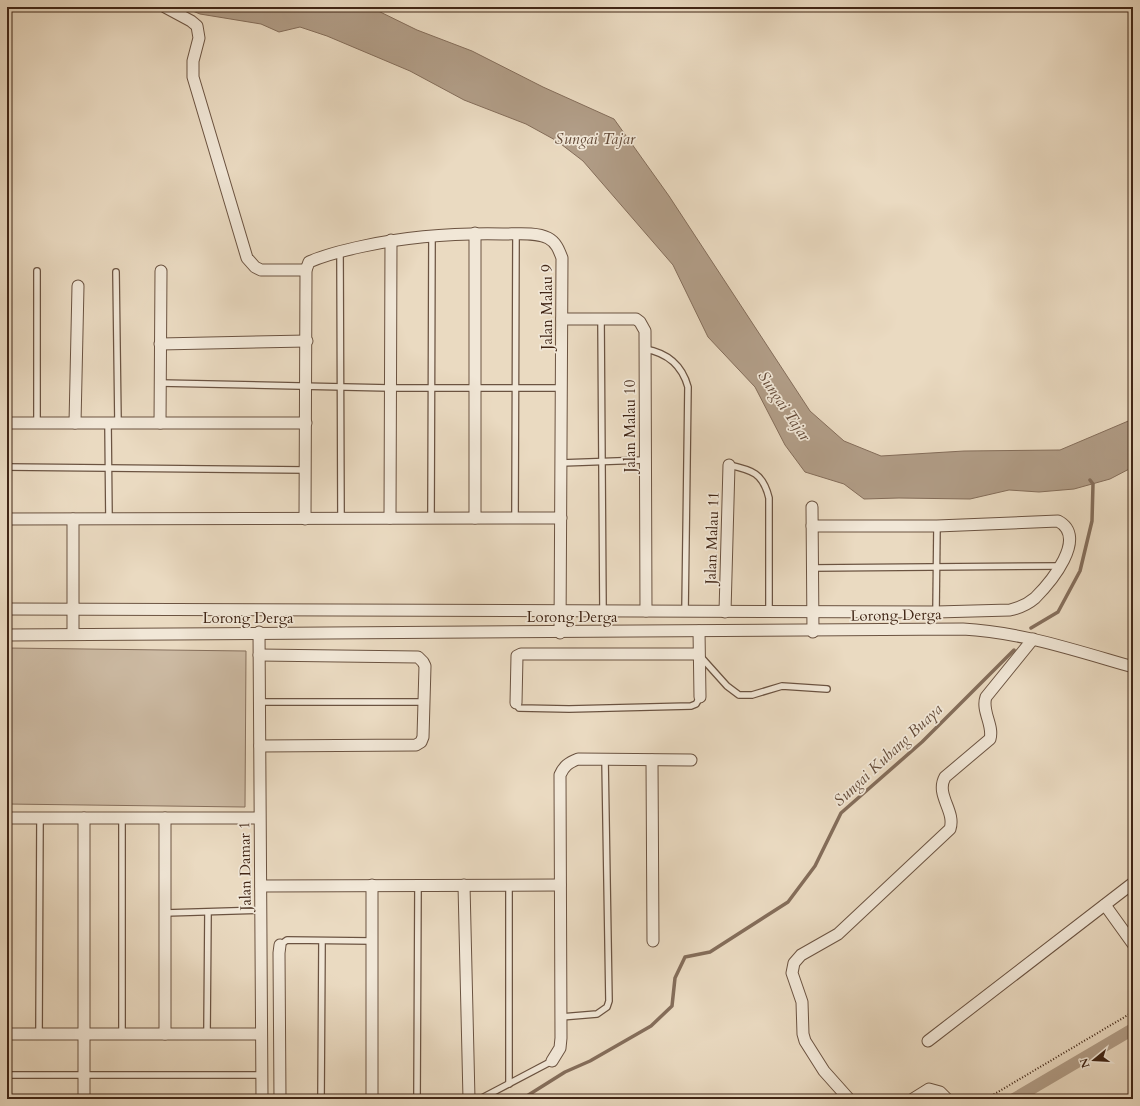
<svg xmlns="http://www.w3.org/2000/svg" width="1140" height="1106" font-family="Cardo,serif">
<style>
.green{fill:#cdbba4;stroke:#87705d}
.water{fill:#b19d87;stroke:#846d5a}
.lines{fill:none;stroke-linecap:round;stroke-linejoin:round}
.stream{stroke:#846d5a;stroke-width:3.5}
.canal{stroke:#b19d87;stroke-width:12}
.service-casing{stroke:#6b5341;stroke-width:8}
.minor-casing{stroke:#6b5341;stroke-width:13}
.path{stroke:#412616;stroke-width:2;stroke-dasharray:1 2;stroke-linecap:butt}
.service{stroke:#f1e7d7;stroke-width:5.5}
.minor{stroke:#f1e7d7;stroke-width:11}
.labels{text-anchor:middle;dominant-baseline:central;stroke-width:3.5;stroke-linejoin:round;paint-order:stroke}
.street-label{font-size:15px;fill:#412616;stroke:#f1e7d7}
.water-label{font-size:16px;font-style:italic;fill:#634a38;stroke:#f1e7d7}
</style>
<rect width="100%" height="100%" fill="#eadac1"/>
<filter id="stains"><feTurbulence type="fractalNoise" baseFrequency=".005" numOctaves="4"/><feColorMatrix values="0 0 0 0 .2 0 0 0 0 .09 0 0 0 0 .02 0 0 0 .5 -.17"/></filter>
<radialGradient id="worn" r=".72"><stop offset=".6" stop-color="#630" stop-opacity="0"/><stop offset="1" stop-color="#630" stop-opacity=".3"/></radialGradient>
<!-- green -->
<path class="green" d="M7 648 246 651 245 807 7 804Z"/>
<!-- water -->
<path class="water" d="M183 7H370L417 30 472 51 543 87 614 119 669 196 810 411 844 441 881 456 964 451 1060 450 1133 419V467L1110 479 1074 489 1039 492 1009 490 970 499 899 498 864 499 844 484 805 472 785 445 755 387 708 337 673 265 583 161 557 141 526 124 464 100 410 71 327 36 300 27 279 32 261 24 200 14Z"/>
<g class="lines">
<!-- stream -->
<g class="stream">
<path d="M1031 628 1058 612 1080 571 1092 521 1093 484 1090 480"/>
<path d="M522 1099 565 1072 590 1061 651 1026 672 1006 675 978 685 957 710 952 788 902 815 866 841 813 922 742 1014 650"/>
</g>
<!-- canal -->
<path class="canal" d="M1014 1099 1133 1029"/>
<defs>
<g id="service">
<path d="M340 251 341 518"/>
<path d="M116 272 118 423"/>
<path d="M601 319 603 611"/>
<path d="M645 349C668 353 682 365 688 387L685 612"/>
<path d="M160 383 390 388H561"/>
<path d="M37 423V271"/>
<path d="M108 423 109 519"/>
<path d="M561 463 645 460"/>
<path d="M729 465C752 470 763 473 769 498V612"/>
<path d="M7 467 306 470"/>
<path d="M431 518 432 235"/>
<path d="M515 518 516 234"/>
<path d="M812 568 1059 566"/>
<path d="M936 612 937 526"/>
<path d="M701 657 727 686 739 695H752L782 686 827 689"/>
<path d="M260 702H425"/>
<path d="M516 703 519 708 569 709 691 706 696 704 700 697"/>
<path d="M165 913 261 910"/>
<path d="M280 945 287 940 372 941"/>
<path d="M561 1017 597 1014 607 1007 609 1001 605 759"/>
<path d="M39 1033 40 818"/>
<path d="M207 1033 208 912"/>
<path d="M122 1034V818"/>
<path d="M7 1075H262"/>
<path d="M509 1084V885"/>
<path d="M321 1099 322 942"/>
<path d="M417 1099 418 885"/>
<path d="M480 1099 552 1061"/>
</g>
<g id="minor">
<path d="M165 7 191 21 197 26 199 38 193 61V77L247 258 255 267 261 270H306"/>
<path d="M475 233V518"/>
<path d="M562 319H636L640 322 645 331 646 611"/>
<path d="M160 344 307 341"/>
<path d="M7 423H306"/>
<path d="M75 423 78 286"/>
<path d="M160 423 161 271"/>
<path d="M812 507 813 632"/>
<path d="M390 518 391 240"/>
<path d="M7 519 561 518"/>
<path d="M73 519V634"/>
<path d="M305 519 306 270 309 262C327 254 345 250 364 246 411 236 456 233 503 234 517 234 536 232 548 238 556 242 559 250 562 258L560 633"/>
<path d="M7 609 936 612 1010 610C1019 608 1028 604 1035 598 1050 583 1089 537 1058 521L937 526H812"/>
<path d="M725 612 729 465"/>
<path d="M699 631 700 697"/>
<path d="M259 632 262 1099"/>
<path d="M7 635 963 629C1021 632 1077 651 1133 667"/>
<path d="M259 655 418 657 423 662 425 666 423 737 421 742 416 745 260 746"/>
<path d="M516 703 517 656 521 654H698"/>
<path d="M652 760 653 941"/>
<path d="M7 818H259"/>
<path d="M84 818V1099"/>
<path d="M372 885V1099"/>
<path d="M464 885 469 1099"/>
<path d="M261 886 560 885"/>
<path d="M1105 905 1133 944"/>
<path d="M7 1034H261"/>
<path d="M165 1034V818"/>
<path d="M928 1041 1133 883"/>
<path d="M552 1061 560 1048 561 1038 560 775C564 766 568 763 578 759L691 760"/>
<path d="M280 1099 279 953 280 945"/>
<path d="M849 1099 824 1071 805 1041 803 1034 802 1002 792 973 794 963 801 955 838 934 950 829C956 811 935 795 945 777L990 739C994 725 981 711 986 697L1033 639"/>
<path d="M913 1099 929 1089 940 1092 947 1099"/>
</g>
</defs>
<!-- service casing -->
<use href="#service" class="service-casing"/>
<!-- minor casing -->
<use href="#minor" class="minor-casing"/>
<!-- path -->
<path class="path" d="M986 1099 1133 1012"/>
<!-- service -->
<use href="#service" class="service"/>
<!-- minor -->
<use href="#minor" class="minor"/>
</g>
<g class="labels">
<!-- street labels -->
<g class="street-label">
<text transform="translate(547 307) rotate(-90)">Jalan Malau 9</text>
<text transform="translate(630 426) rotate(-90)">Jalan Malau 10</text>
<text transform="translate(712 538) rotate(-88)">Jalan Malau 11</text>
<text transform="translate(896 615) rotate(-1)">Lorong Derga</text>
<text x="572" y="617">Lorong Derga</text>
<text x="248" y="618">Lorong Derga</text>
<text transform="translate(245 866) rotate(-91)">Jalan Damar 1</text>
</g>
<!-- water labels -->
<g class="water-label">
<text x="595" y="139">Sungai Tajar</text>
<text transform="translate(784 406) rotate(56)">Sungai Tajar</text>
<text transform="translate(888 755) rotate(-43)">Sungai Kubang Buaya</text>
</g>
</g>
<!-- margin -->
<rect width="1140" height="1106" fill="none" stroke="#eadac1" stroke-width="24"/>
<rect x="8" y="8" width="1124" height="1090" fill="none" stroke="#412616" stroke-width="2"/>
<rect x="12" y="12" width="1116" height="1082" fill="none" stroke="#412616"/>
<!-- north arrow -->
<g transform="translate(1094 1060) rotate(252)" stroke="#f1e7d7" stroke-width="3" paint-order="stroke">
<path d="M0-3L7 15L0 10L-7 15Z" fill="#412616"/>
<text y="-6" font-size="11" font-weight="bold" text-anchor="middle" fill="#412616">N</text>
</g>
<rect width="100%" height="100%" filter="url(#stains)"/>
<rect width="100%" height="100%" fill="url(#worn)"/>
</svg>
